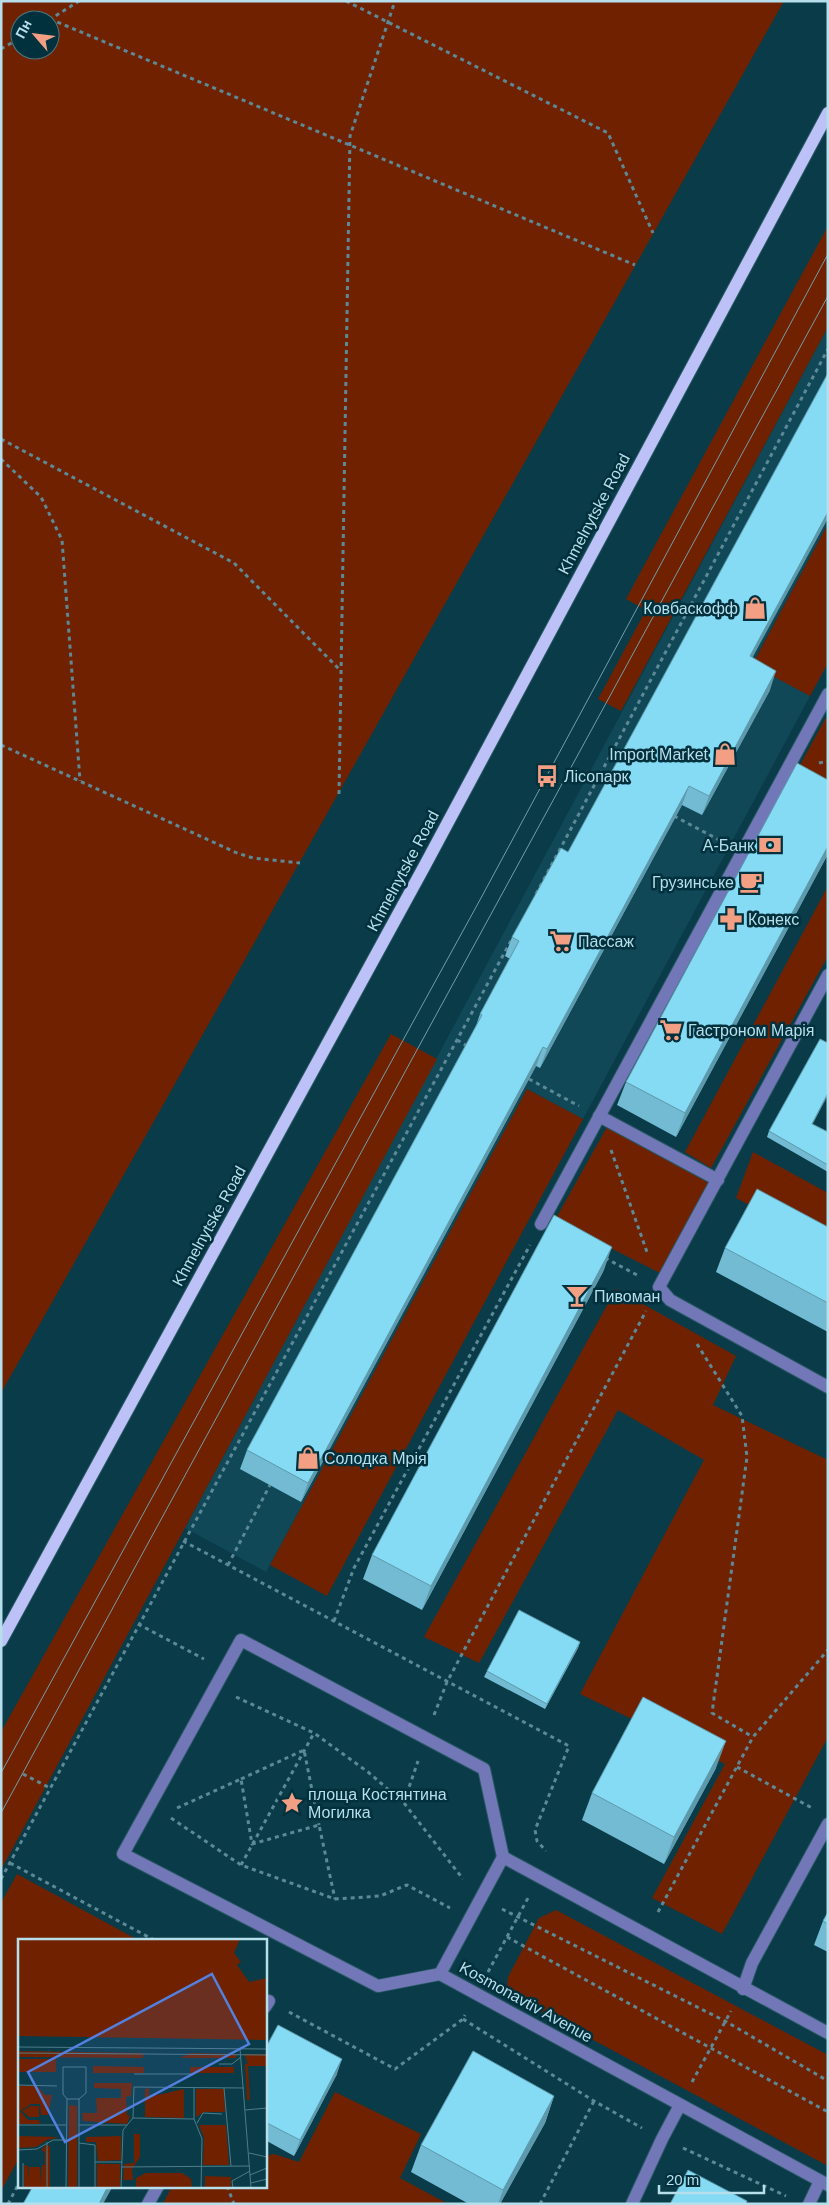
<svg xmlns="http://www.w3.org/2000/svg" width="829" height="2205" font-family="Arial,sans-serif">
<style>
.built{fill:#104857}
.green{fill:#702200;fill-rule:evenodd}
.lines{fill:none;stroke-linecap:round;stroke-linejoin:round}
.minor-casing{stroke:#295865;stroke-width:14}
.major-casing{stroke:#295865;stroke-width:14}
.path{stroke:#5d8996;stroke-width:3;stroke-dasharray:4 4;stroke-linecap:butt}
.minor{stroke:#7277b7;stroke-width:12}
.major{stroke:#bcc2f7;stroke-width:12}
.tram{stroke:#729daa;stroke-width:1}
.wall{fill:#72bbd2}
.shaded-wall{fill:#5d99ab}
.building{fill:#85daf4;stroke:#5d99ab}
.labels{text-anchor:middle;dominant-baseline:central;stroke-width:5;stroke-linejoin:round;paint-order:stroke}
.street-label{font-size:16px;fill:#b6deeb;stroke:#00313d}
.poi-label{font-size:16px;fill:#b6deeb;stroke:#00313d;text-anchor:start}
.inset-road{fill:none;stroke:#4f7c89;stroke-width:1}
.view{fill:#5380df;fill-opacity:0.15;stroke:#5380df;stroke-width:2.5}
.inset-edge{fill:none;stroke:#b6deeb;stroke-width:2.5}
</style>
<rect width="100%" height="100%" fill="#0a3b48"/>
<!-- built -->
<path class="built" d="M828 327V524L752 664 810 696 583 1119 527 1089 266 1572 185 1528Z"/>
<!-- green -->
<g class="green">
<path d="M1 1H784L1 1393ZM20 20H50V50H20Z"/>
<path d="M828 226V327L621 711 598 699 646 610 626 599Z"/>
<path d="M828 524V663L810 696 752 665Z"/>
<path d="M828 714V783L799 767Z"/>
<path d="M828 886V956L711 1168 685 1152Z"/>
<path d="M391 1034 437 1059 1 1870V1732Z"/>
<path d="M527 1089 583 1119 327 1596 270 1565Z"/>
<path d="M607 1127 709 1183 660 1273 555 1220Z"/>
<path d="M753 1152 828 1193V1247L736 1198Z"/>
<path d="M616 1289 736 1356 713 1405 828 1460V1737L722 1934 652 1898 725 1764 580 1694 704 1460 618 1410 479 1663 424 1637Z"/>
<path d="M17 1874 138 1940H19V2158L1 2191V1903Z"/>
<path d="M556 1910 828 2055V2166L517 1999 507 1986 508 1977 539 1918Z"/>
<path d="M335 2092 421 2134 400 2178 448 2204H163L172 2186H265V2156L274 2154 299 2162Z"/>
</g>
<g class="lines">
<defs>
<g id="minor">
<path d="M828 975 659 1287 670 1300 828 1387"/>
<path d="M599 1116 718 1180"/>
<path d="M541 1224 828 694"/>
<path d="M440 1974 378 1986 123 1854 241 1640 484 1769 503 1857"/>
<path d="M440 1974 503 1857 828 2033"/>
<path d="M440 1974 828 2185"/>
<path d="M743 1989 752 1963 828 1824"/>
<path d="M265 2007 269 2001"/>
<path d="M148 2204 158 2186"/>
<path d="M632 2204 662 2139 680 2105"/>
<path d="M809 2204 820 2181"/>
</g>
<path id="major" d="M1 1641 424 867 828 113"/>
</defs>
<!-- minor casing -->
<use href="#minor" class="minor-casing"/>
<!-- major casing -->
<use href="#major" class="major-casing"/>
<!-- path -->
<g class="path">
<path d="M346 1 608 133 653 233"/>
<path d="M50 19 635 265"/>
<path d="M49 20 79 1"/>
<path d="M1 49 20 38"/>
<path d="M1 439 234 563 340 670"/>
<path d="M1 459 41 497 62 540 80 781"/>
<path d="M1 745 237 853 253 858 300 863"/>
<path d="M819 763 828 761"/>
<path d="M599 777 609 782"/>
<path d="M339 794 350 136 395 1"/>
<path d="M674 816 721 841"/>
<path d="M536 894 828 349"/>
<path d="M457 1040 467 1046"/>
<path d="M529 1079 579 1106"/>
<path d="M611 1150 648 1255"/>
<path d="M605 1258 639 1276"/>
<path d="M697 1344 742 1416 747 1457 712 1713 753 1737"/>
<path d="M183 1541 569 1746 535 1830 537 1841 546 1851"/>
<path d="M228 1565 270 1485"/>
<path d="M334 1621 354 1568 530 1245"/>
<path d="M138 1624 204 1659"/>
<path d="M236 1697 314 1733 368 1772 404 1803 463 1879"/>
<path d="M434 1715 447 1682 646 1311"/>
<path d="M737 1767 812 1808"/>
<path d="M23 1774 50 1788"/>
<path d="M241 1779 304 1750 319 1825"/>
<path d="M404 1802 418 1761"/>
<path d="M177 1808 241 1779 252 1844 319 1825 335 1899"/>
<path d="M171 1818 241 1865 335 1899 380 1896 407 1885 450 1908"/>
<path d="M10 1863 154 1940"/>
<path d="M241 1865 314 1733"/>
<path d="M1 1879 513 937"/>
<path d="M502 1909 725 2021 828 2081"/>
<path d="M658 1912 753 1737 828 1650"/>
<path d="M507 1937 828 2112"/>
<path d="M488 1972 528 1898"/>
<path d="M289 2012 395 2069 463 2019 465 2015"/>
<path d="M463 2019 594 2101 642 2128"/>
<path d="M692 2082 731 2011"/>
<path d="M683 2148 786 2196"/>
<path d="M227 2186 234 2204"/>
<path d="M8 2204 19 2183"/>
<path d="M540 2204 594 2101"/>
</g>
<!-- minor -->
<use href="#minor" class="minor"/>
<!-- major -->
<use href="#major" class="major"/>
<!-- tram -->
<g class="tram">
<path d="M1 1773 481 898 828 254"/>
<path d="M1 1813 828 296"/>
</g>
</g>
<!-- wall -->
<g class="wall">
<path d="M828 518 752 657 770 690 702 815 682 805 540 1068 536 1066 301 1502 240 1469 247 1450 476 1026 480 1014 510 959 505 956 512 937 568 852Z"/>
<path d="M828 780V854L676 1137 617 1105 626 1082Z"/>
<path d="M813 1124 828 1132V1172L767 1137 769 1131Z"/>
<path d="M828 1227V1332L716 1272 725 1248Z"/>
<path d="M604 1270 422 1610 363 1579 372 1555Z"/>
<path d="M580 1642 578 1648 545 1709 484 1677 487 1671Z"/>
<path d="M716 1768 664 1864 582 1820 592 1793Z"/>
<path d="M828 1912V1952L814 1945 823 1921Z"/>
<path d="M265 2049 337 2074 294 2156 265 2140Z"/>
<path d="M554 2096 545 2123 500 2204H469L411 2172 421 2145Z"/>
</g>
<!-- shaded-wall -->
<g class="shaded-wall">
<path d="M828 512V518L743 675 750 656Z"/>
<path d="M776 671 770 690 702 815 709 796Z"/>
<path d="M689 786 682 805 540 1068 547 1049Z"/>
<path d="M828 846V854L676 1137 685 1113Z"/>
<path d="M543 1047 536 1066 301 1502 308 1483Z"/>
<path d="M828 1093V1095L810 1129 812 1124Z"/>
<path d="M612 1247 604 1270 422 1610 431 1586Z"/>
<path d="M580 1642 578 1648 545 1709 547 1704Z"/>
<path d="M726 1741 716 1768 664 1864 674 1837Z"/>
<path d="M342 2059 337 2074 294 2156 300 2140Z"/>
<path d="M554 2096 545 2123 500 2204H498L503 2190Z"/>
<path d="M108 2186H113L103 2204H99Z"/>
</g>
<!-- building -->
<g class="building">
<path d="M828 373V512L750 656 776 671 709 796 689 786 547 1049 543 1047 308 1483 247 1450 482 1015 480 1014 519 941 512 937 561 848 568 852Z"/>
<path d="M797 763 828 780V846L685 1113 626 1082Z"/>
<path d="M820 1039 828 1043V1093L812 1124 828 1132V1165L769 1131Z"/>
<path d="M757 1189 828 1227V1303L725 1248Z"/>
<path d="M554 1215 612 1247 431 1586 372 1555Z"/>
<path d="M519 1610 580 1642 547 1704 487 1671Z"/>
<path d="M643 1697 726 1741 674 1837 592 1793Z"/>
<path d="M828 1912V1924L823 1921Z"/>
<path d="M278 2025 342 2059 300 2140 265 2122V2049Z"/>
<path d="M473 2051 554 2096 503 2190 421 2145Z"/>
<path d="M688 2170 747 2201 746 2204H670Z"/>
<path d="M33 2186H108L99 2204H23Z"/>
</g>
<!-- icons -->
<defs>
<symbol id="shop-bare" viewBox="-9 -9 18 18"><path d="M-5-2.5h2.3a2.7 3.5 0 0 1 5.4 0H5L5.5 6h-11ZM-1.5-2.5h3a1.5 2.3 0 0 0-3 0Z" fill="#f39f83" stroke="#00313d" stroke-width="2.5" paint-order="stroke"/></symbol>
<symbol id="bus-bare" viewBox="-9 -9 18 18"><path d="M-5-6H5V4H4V6H2V4H-2V6H-4V4H-5ZM-3.5-4V0h7V-4ZM-3.5 1.2v1.5H-2V1.2ZM2 1.2v1.5H3.5V1.2Z" fill="#f39f83" stroke="#00313d" stroke-width="2.5" paint-order="stroke"/></symbol>
<symbol id="bank-bare" viewBox="-9 -9 18 18"><path d="M-6-4H6V4H-6ZM0-2.3a2.3 2.3 0 1 0 0 4.6a2.3 2.3 0 1 0 0-4.6Z" fill="#f39f83" stroke="#00313d" stroke-width="2.5" paint-order="stroke"/></symbol>
<symbol id="cafe-bare" viewBox="-9 -9 18 18"><path d="M-5.5-4.5H6V0H3Q3 3.5 0 3.5H-2.5Q-5.5 3.5-5.5 0ZM3-3.2v2h1.7v-2ZM-6 4.5H4V6H-6Z" fill="#f39f83" stroke="#00313d" stroke-width="2.5" paint-order="stroke"/></symbol>
<symbol id="pharmacy-bare" viewBox="-9 -9 18 18"><path d="M-2-6h4v4h4v4h-4v4h-4v-4h-4v-4h4Z" fill="#f39f83" stroke="#00313d" stroke-width="2.5" paint-order="stroke"/></symbol>
<symbol id="supermarket-bare" viewBox="-9 -9 18 18"><path d="M-6-5.5h2.5l.6 2H6L4.5 2H-2.5L-4.4-4H-6ZM-1.5 3.2a1.3 1.3 0 1 0 .1 0ZM3 3.2a1.3 1.3 0 1 0 .1 0Z" fill="#f39f83" stroke="#00313d" stroke-width="2.5" paint-order="stroke"/></symbol>
<symbol id="bar-bare" viewBox="-9 -9 18 18"><path d="M-6-5H6L.8 .8V4.5H3.5V6h-7V4.5H-.8V.8Z" fill="#f39f83" stroke="#00313d" stroke-width="2.5" paint-order="stroke"/></symbol>
<symbol id="sight-bare" viewBox="-9 -9 18 18"><path d="M0-6L1.8-2.2L6-1.7L2.9 1.2L3.7 5.4L0 3.3L-3.7 5.4L-2.9 1.2L-6-1.7L-1.8-2.2Z" fill="#f39f83" stroke="#00313d" stroke-width="2.5" paint-order="stroke"/></symbol>
</defs>
<g fill-rule="evenodd">
<use href="#shop-bare" x="739" y="592" width="32" height="32"/>
<use href="#shop-bare" x="709" y="738" width="32" height="32"/>
<use href="#bus-bare" x="531" y="760" width="32" height="32"/>
<use href="#bank-bare" x="754" y="829" width="32" height="32"/>
<use href="#cafe-bare" x="735" y="866" width="32" height="32"/>
<use href="#pharmacy-bare" x="715" y="903" width="32" height="32"/>
<use href="#supermarket-bare" x="545" y="925" width="32" height="32"/>
<use href="#supermarket-bare" x="655" y="1014" width="32" height="32"/>
<use href="#bar-bare" x="561" y="1280" width="32" height="32"/>
<use href="#shop-bare" x="292" y="1442" width="32" height="32"/>
<use href="#sight-bare" x="276" y="1787" width="32" height="32"/>
</g>
<g class="labels">
<!-- street labels -->
<g class="street-label">
<text transform="translate(594 514) rotate(-62)">Khmelnytske Road</text>
<text transform="translate(403 871) rotate(-62)">Khmelnytske Road</text>
<text transform="translate(209 1226) rotate(-61)">Khmelnytske Road</text>
<text transform="translate(526 2002) rotate(29)">Kosmonavtiv Avenue</text>
</g>
<!-- poi labels -->
<g class="poi-label">
<text x="738" y="608" text-anchor="end">Ковбаскофф</text>
<text x="708" y="754" text-anchor="end">Import Market</text>
<text x="564" y="776">Лісопарк</text>
<text x="754" y="845" text-anchor="end">А-Банк</text>
<text x="734" y="882" text-anchor="end">Грузинське</text>
<text x="748" y="919">Конекс</text>
<text x="578" y="941">Пассаж</text>
<text x="688" y="1030">Гастроном Марія</text>
<text x="594" y="1296">Пивоман</text>
<text x="324" y="1458">Солодка Мрія</text>
<text x="308" y="1794">площа Костянтина<tspan x="308" dy="18">Могилка</tspan></text>
</g>
</g>
<!-- overview -->
<g transform="translate(18 1939)">
<rect width="249" height="249" fill="#0a3b48"/>
<path d="M0 0H222L216 14 223 23 219 26 231 43 249 39V101L0 97ZM0 112 125 114V119L0 118ZM172 114 218 115V119H162ZM226 115H249V127H230L232 161H229L227 125 230 124ZM0 120H38V133H0ZM75 127 126 128V134H75ZM172 128H216V134H172ZM76 144H114L113 157 108 158 109 176 112 177 109 185 65 182 64 174H79L78 159H103V150L76 149ZM0 147H19L27 156H34L30 176H23L22 165H13L2 172 10 181H21L22 185H0ZM131 149V158L166 150V179L127 178V150ZM178 150H206L207 173H186L178 178ZM51 166 59 167V249H50ZM12 167H21V178H11L4 172ZM181 186H208L211 226H185L186 199ZM116 195H122V218L114 230 115 241H105L106 225 116 224ZM0 197 38 198V199L29 201 18 208 0 209ZM103 197V221L80 222 78 203H68V198ZM28 206 32 207V249H6V226L10 227 11 244V228H22V245L24 226H27V213L23 211ZM79 225H102V249H79ZM128 234H164L173 240 174 249H118V239ZM187 237 213 238V249H187Z" fill="#702200"/>
<path class="inset-road" d="M0 108 249 110M222 110 233 249M0 114 249 116M201 125H214L223 118M116 135H176M0 146 39 147M176 148V180L184 200 183 249M206 149 213 227M49 160H61V249M49 160 45 155V128H68V154L61 160M227 171 249 169M115 179 176 180M179 184 185 174 204 175M0 186H48M61 186H109M61 204 77 206V249M0 211 19 210 35 201H48M231 214 249 218M77 223H104M104 228 232 227M232 236 249 229M233 244 249 240M5 249V224M29 249V203M48 249 49 160M103 249 105 191 115 179 116 148 226 149M215 249 214 242 232 232"/>
<path class="view" d="M194 35 231 105 47 203 10 133Z"/>
<rect width="249" height="249" class="inset-edge"/>
</g>
<!-- border -->
<rect width="829" height="2205" fill="none" stroke="#b6deeb" stroke-width="5"/>
<!-- north arrow -->
<g transform="translate(35 35) rotate(298)"><circle r="24" fill="#00313d" stroke="#497683"/>
<path d="M0-4L9 19L0 12L-9 19Z" fill="#f39f83"/>
<text y="-8" font-size="14" font-weight="bold" text-anchor="middle" fill="#b6deeb">Пн</text>
</g>
<!-- scale -->
<path d="M659 2185v8h105v-8" fill="none" stroke="#b6deeb" stroke-width="2.5"/>
<text x="666" y="2185" font-size="15" fill="#b6deeb" stroke="#00313d" stroke-width="4" paint-order="stroke">20 m</text>
</svg>
